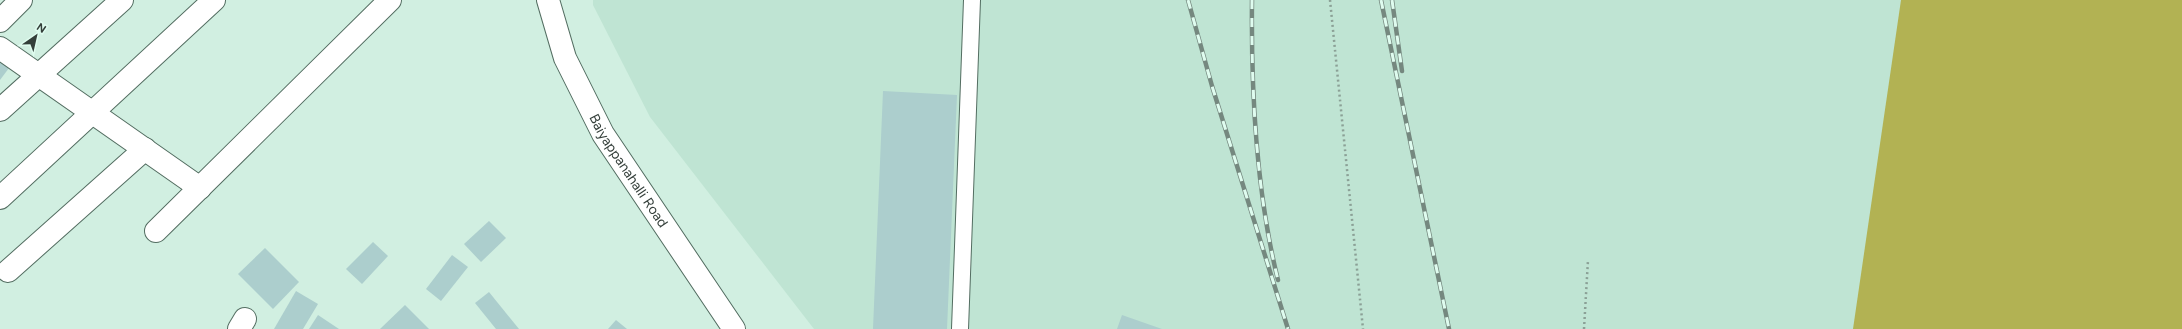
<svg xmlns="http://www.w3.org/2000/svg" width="2182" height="329" font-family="Figtree,sans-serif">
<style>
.built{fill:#bfe4d3}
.forest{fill:#b2b253}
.building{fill:#accecd}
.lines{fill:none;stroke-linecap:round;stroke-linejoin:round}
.lane-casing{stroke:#536d61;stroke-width:18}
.street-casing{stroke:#536d61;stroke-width:24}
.secondary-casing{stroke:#536d61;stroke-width:24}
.path{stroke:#8ba096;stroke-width:2.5;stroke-dasharray:2 3;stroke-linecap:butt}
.lane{stroke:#fff;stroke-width:16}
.street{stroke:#fff;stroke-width:22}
.secondary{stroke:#fff;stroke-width:22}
.rail-casing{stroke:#75887f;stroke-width:4.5}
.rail{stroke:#dffcef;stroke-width:3;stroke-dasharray:9;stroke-linecap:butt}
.labels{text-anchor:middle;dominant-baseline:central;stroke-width:3.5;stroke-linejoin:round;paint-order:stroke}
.street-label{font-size:14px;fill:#343f3a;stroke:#dffcef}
</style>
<rect width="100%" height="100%" fill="#d1efe1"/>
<!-- built -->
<path class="built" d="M593 0H2182V329H814L650 117 593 5Z"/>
<!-- forest -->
<path class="forest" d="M1901 0H2182V329H1853Z"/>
<!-- building -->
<g class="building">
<path d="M0 56 12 64 0 80Z"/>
<path d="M883 91 957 95 947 329H873Z"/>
<path d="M489 221 506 238 481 262 464 244Z"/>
<path d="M373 242 388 256 362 284 346 269Z"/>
<path d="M265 248 299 282 273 309 238 274Z"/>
<path d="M452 255 468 267 441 301 426 289Z"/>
<path d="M296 291 318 304 303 329H274Z"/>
<path d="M489 292 519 329H496L475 303Z"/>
<path d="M405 305 429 329H380Z"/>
<path d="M318 315 339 329H309Z"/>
<path d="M1122 315 1162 329H1117Z"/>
<path d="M616 320 627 329H608Z"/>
</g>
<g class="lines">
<defs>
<path id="lane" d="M960 329 972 0"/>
<g id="street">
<path d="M0 21 21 0"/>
<path d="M0 48 200 188"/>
<path d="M0 110 122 0"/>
<path d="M0 198 214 0"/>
<path d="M156 231 390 0"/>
<path d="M8 271 145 149"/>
<path d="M239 329 245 319"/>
</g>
<g id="secondary">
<path id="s1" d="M548 0 565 58 603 134 734 329"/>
</g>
</defs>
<!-- lane casing -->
<use href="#lane" class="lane-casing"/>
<!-- street casing -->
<use href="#street" class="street-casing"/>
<!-- secondary casing -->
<use href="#secondary" class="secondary-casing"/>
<!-- path -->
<g class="path">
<path d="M1330 0 1363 329"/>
<path d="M1584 329 1588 260"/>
</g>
<!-- lane -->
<use href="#lane" class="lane"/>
<!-- street -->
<use href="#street" class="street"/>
<!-- secondary -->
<use href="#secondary" class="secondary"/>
<defs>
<g id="rail">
<path d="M1188 0 1212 86 1288 329"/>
<path d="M1252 0C1251 90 1256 192 1278 280"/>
<path d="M1381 0 1449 329"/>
<path d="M1392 0 1402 71"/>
</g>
</defs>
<!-- rail casing -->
<use href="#rail" class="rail-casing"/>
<!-- rail -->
<use href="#rail" class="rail"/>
</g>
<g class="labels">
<!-- street labels -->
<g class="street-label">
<text stroke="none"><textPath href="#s1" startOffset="190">Baiyappanahalli Road</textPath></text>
</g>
</g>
<!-- north arrow -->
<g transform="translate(36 36) rotate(34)" stroke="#dffcef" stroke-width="3" paint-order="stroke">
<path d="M0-3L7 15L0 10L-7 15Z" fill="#343f3a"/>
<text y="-6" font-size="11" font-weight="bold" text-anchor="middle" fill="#343f3a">N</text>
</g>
</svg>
